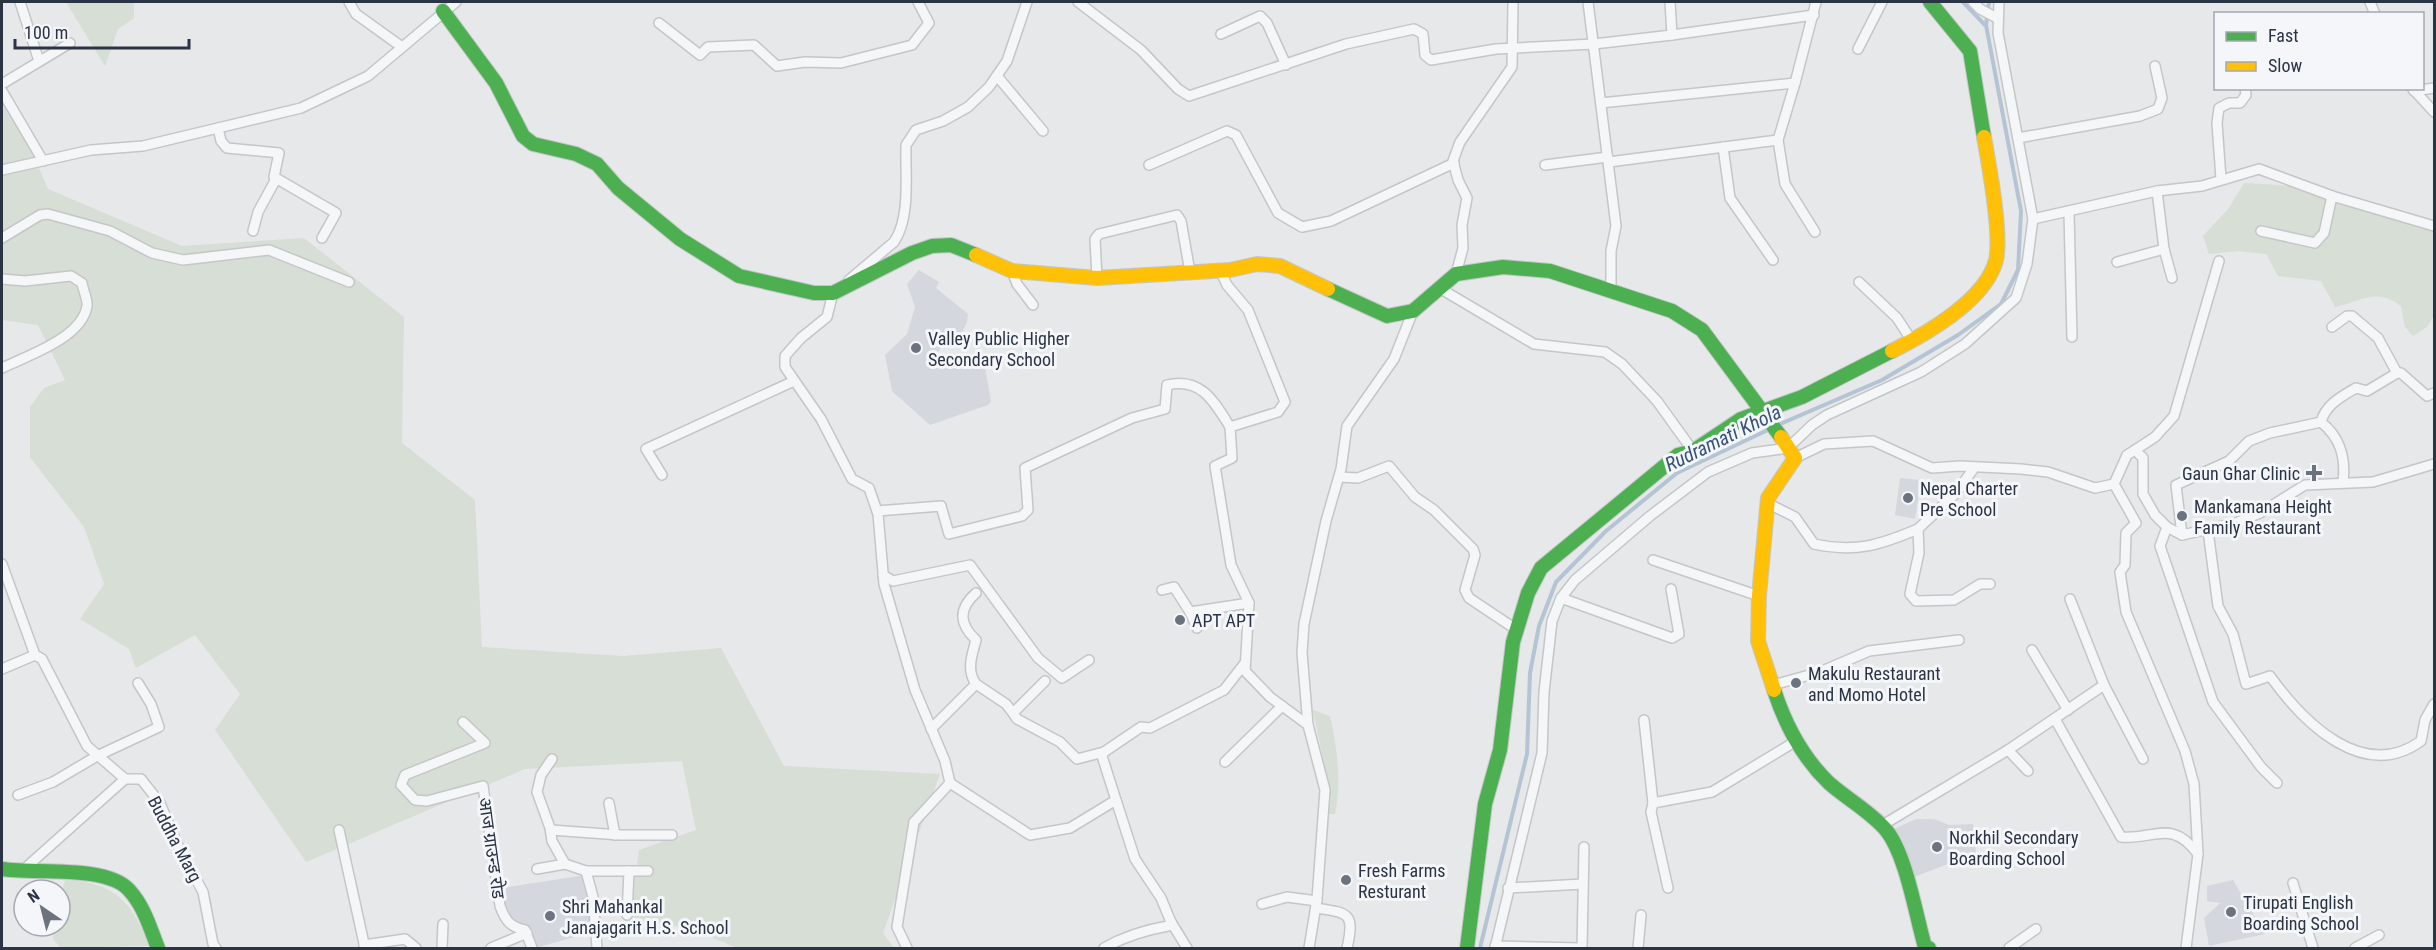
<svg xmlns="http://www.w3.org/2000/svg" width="2436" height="950" font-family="'Roboto Condensed','Noto Sans Devanagari',sans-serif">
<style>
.built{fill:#d4d7dd}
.green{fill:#d6ded6}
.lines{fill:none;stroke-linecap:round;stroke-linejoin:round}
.stream{stroke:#b4c4d5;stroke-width:4}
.street-casing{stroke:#c4c6c8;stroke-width:12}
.fast-casing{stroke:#c4c6c8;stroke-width:16}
.slow-casing{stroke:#c4c6c8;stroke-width:16}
.street{stroke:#f5f6f7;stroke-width:9}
.fast{stroke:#4caf50;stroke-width:14}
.slow{stroke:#ffc107;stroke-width:14}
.poi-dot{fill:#6c737f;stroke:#f4f6f9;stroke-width:2}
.labels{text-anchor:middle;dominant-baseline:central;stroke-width:6;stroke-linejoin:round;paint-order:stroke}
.poi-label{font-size:18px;fill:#2b3445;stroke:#f4f6f9;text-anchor:start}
.street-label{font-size:18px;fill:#2b3445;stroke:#f4f6f9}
.water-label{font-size:20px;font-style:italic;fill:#34527a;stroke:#f4f6f9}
</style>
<rect width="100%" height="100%" fill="#e6e8ea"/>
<!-- built -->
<g class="built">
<path d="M919 270 939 282 936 288 968 314 967 322 960 337 944 341 934 360 939 368 975 361 985 367 991 401 988 405 930 425 892 391 885 355 907 334 915 307 907 284Z"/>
<path d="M1900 478 1921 480 1915 519 1895 515Z"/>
<path d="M1916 819H1934L1949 825 1973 824 1976 853 1909 879 1890 831Z"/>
<path d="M585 875 593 932 535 948 533 937 527 929 513 923 503 910 501 888Z"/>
<path d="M2233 880 2265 934 2209 946 2204 918 2220 903 2207 901V886Z"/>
</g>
<!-- green -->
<g class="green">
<path d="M66 2H134V18L118 29 105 66Z"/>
<path d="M2 81 48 189 182 246 304 238 404 317 402 443 475 500 482 647 623 656 721 648 784 766 940 774 883 933 894 948H737L692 929 630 917 639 850 696 830 682 761 525 769 306 862 215 730 240 694 195 635 136 668 129 649 80 619 104 584 84 527 30 457V407L44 388 65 380 38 325 2 320Z"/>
<path d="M2244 183 2314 187 2434 222V316L2427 327 2413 336 2405 327 2401 306C2377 287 2361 301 2335 307L2321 281 2278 276 2266 254 2239 251 2209 254 2203 236 2229 208Z"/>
<path d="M1313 710 1330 716C1337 748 1342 782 1335 814H1327L1331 798Z"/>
<path d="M65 880C115 882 132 902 149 946L61 948 53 939 54 926H60V900Z"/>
</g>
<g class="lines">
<!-- stream -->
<g class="stream">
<path d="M1963 2 1985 25"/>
<path d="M1778 425 1882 380 1958 335 2001 304 2018 270 2021 211 1986 25 1989 2"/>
<path d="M1480 948 1527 754 1530 673 1539 626 1556 582 1606 531 1677 473 1772 428"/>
</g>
<defs>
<g id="street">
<path d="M20 2 39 61"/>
<path d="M349 2 356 14 402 47"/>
<path d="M1078 2 1141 50 1178 89 1189 96 1346 44 1414 29 1423 34 1425 55 1431 60 1496 49 1594 44 1672 35 1670 2"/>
<path d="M1588 2 1616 226 1611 251V289"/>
<path d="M1973 2 1980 9 1997 18"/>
<path d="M2370 2 2375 14"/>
<path d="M659 23 700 55 708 47 754 45 777 66 805 62 841 63 912 45 929 23 918 2"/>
<path d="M1221 34 1260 16 1267 23 1286 65"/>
<path d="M1672 35 1814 15"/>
<path d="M1858 49 1882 2"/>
<path d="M997 76 1043 131"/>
<path d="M1795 83 1816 2"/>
<path d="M2 84 70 43"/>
<path d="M2412 88 2434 112"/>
<path d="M2 91 43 161"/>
<path d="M2414 91 2434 88"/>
<path d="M1601 103 1795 83 1778 140 1785 184 1815 232"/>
<path d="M218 128 221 141 227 148 279 153 274 177 336 213 322 238"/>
<path d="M2018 138 2140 116 2158 109 2162 98 2155 66"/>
<path d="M1723 147 1730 198 1773 260"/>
<path d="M1609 162 1778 140"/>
<path d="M1149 165 1227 131 1236 135 1278 213 1302 227 1331 221 1454 163"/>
<path d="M1545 165 1608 157"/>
<path d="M2 170 91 150 143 146 301 108 368 76 456 2"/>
<path d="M2221 179 2217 123 2219 108 2229 103H2240L2246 95 2245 88"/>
<path d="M2157 191 2164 249 2172 278"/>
<path d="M2069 213 2072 337"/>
<path d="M2033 219 2157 191 2202 186 2259 169 2332 196 2434 226"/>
<path d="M253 231 258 212 276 179"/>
<path d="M2261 231 2315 243 2324 233 2332 196"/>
<path d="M2 238 40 215 48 214 110 231 152 253 183 260 269 250 349 282"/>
<path d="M2117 262 2164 249"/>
<path d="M1220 270 1227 285 1248 310 1285 402 1278 412 1230 427 1232 458 1215 466 1231 565 1249 603 1245 671 1270 697 1308 725"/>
<path d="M1012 271 1017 284 1033 305"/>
<path d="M1456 274 1463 248 1462 225 1467 198 1458 180 1453 161 1460 142 1512 67 1513 2"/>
<path d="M1097 278 1095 239 1099 234 1177 215 1181 221 1190 272"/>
<path d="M2 279 25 281 71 276 82 283C83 290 88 300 87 306 82 338 27 356 2 368"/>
<path d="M849 280 894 242C911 217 905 174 906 145L916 130 943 121 968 107 989 87 1007 61 1027 2"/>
<path d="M1859 282 1897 318 1912 341"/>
<path d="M1441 289 1534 344 1605 352 1622 364 1657 401 1693 451"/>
<path d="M836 291 833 293 827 317 801 338 785 356V367L821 419 852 479 869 488 878 514 884 584 915 690 945 761 950 783 914 822 897 927 907 948"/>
<path d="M2332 327 2347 316H2352L2378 338 2397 373"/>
<path d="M2321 422C2341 438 2346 458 2343 482"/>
<path d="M2135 450 2155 437 2174 416 2219 261"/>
<path d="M1795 458 1824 444 1873 441 1932 468 1960 466 2021 469 2048 472 2095 488 2114 484 2127 455 2135 450 2143 458V494L2155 515 2167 527 2182 535 2236 523 2260 513 2305 485 2373 482 2434 464"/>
<path d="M1974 468 1956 493 1918 529 1919 553 1910 594 1916 601 1954 600 1980 584H1990"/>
<path d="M662 475 646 449 794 381"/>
<path d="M1339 477 1358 478 1389 466 1415 497 1434 510 1473 549 1475 555 1465 590 1469 598 1517 630"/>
<path d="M2114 484 2136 523 2126 533 2125 565 2120 572 2126 612 2185 751 2194 784 2198 854 2186 948"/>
<path d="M1767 503 1795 517 1814 544C1856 553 1880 545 1918 529"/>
<path d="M877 511 941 506 949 534 1022 516 1028 510 1025 468 1132 418 1165 409 1167 385C1201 377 1214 401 1230 427"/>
<path d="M2167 527 2160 546 2213 702 2261 767 2277 783"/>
<path d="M2208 531 2218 606 2233 634 2246 684 2270 676C2303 722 2363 783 2421 741L2425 720 2434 704"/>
<path d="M2182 535 2176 485 2229 461 2249 441 2270 433 2321 422C2325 405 2342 396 2356 388L2367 391 2397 373H2401L2427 396 2434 393"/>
<path d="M1653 560 1759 596"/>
<path d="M2 564 35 655 42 659 87 746 125 779"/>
<path d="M883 575 893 581 970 565 1038 658 1062 678 1089 660"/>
<path d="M1162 590 1174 587 1190 612 1249 603"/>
<path d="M976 593C958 609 959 624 976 640 972 655 966 670 976 684"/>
<path d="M1561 598 1672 638 1679 634 1671 589"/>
<path d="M2070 599 2104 685"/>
<path d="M1190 612 1197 628"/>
<path d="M2032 650 2068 710"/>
<path d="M2 669 35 655"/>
<path d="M1045 681 1013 713 1017 719 1060 742 1077 759 1104 752"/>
<path d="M1773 685 1820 672 1869 651 1959 640"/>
<path d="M2055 719 2121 837C2154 840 2171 818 2198 854"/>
<path d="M1644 720 1653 803 1651 812 1668 888"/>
<path d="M463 722 485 743 405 775 401 785 415 800 427 801 483 786 500 906C505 920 510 927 525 930L532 948"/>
<path d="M931 729 976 684 1006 704 1013 713"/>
<path d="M2008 750 2028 771"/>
<path d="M552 759 541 775 537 792 550 828 552 841 565 864 586 871 593 897 597 948"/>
<path d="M1225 762 1282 706"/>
<path d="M950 783 1030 835 1070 828 1116 800 1135 859 1161 898 1171 922 1168 926C1145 930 1125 936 1104 948"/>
<path d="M18 795 53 782 97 756 159 727 151 704 138 683"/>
<path d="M1116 800 1102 756 1104 752 1141 727 1150 728 1224 690 1245 663"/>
<path d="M609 803 615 835"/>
<path d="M1653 803 1712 792 1796 741"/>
<path d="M1881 826 2008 750 2104 685 2143 759"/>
<path d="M339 830 365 948"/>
<path d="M551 830 620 835H672"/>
<path d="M537 869 565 864"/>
<path d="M22 871 125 779H141L160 803 178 846 203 892 213 944 216 948"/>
<path d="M586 871H648"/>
<path d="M2293 883 2313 948"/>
<path d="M1508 888 1583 884"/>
<path d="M1262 904 1287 897 1317 901"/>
<path d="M1316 908C1349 913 1355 913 1347 948"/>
<path d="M627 915 629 871"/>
<path d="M1171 922 1187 948"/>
<path d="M364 945 405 939 416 948"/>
<path d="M1495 946 1581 948"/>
<path d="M442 948 443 924"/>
<path d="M491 948 527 933"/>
<path d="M1309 948 1317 899 1325 790 1308 725 1302 653 1304 624 1326 521 1341 469 1347 426 1394 359 1413 311"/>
<path d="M1495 948 1542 753 1544 692 1552 621 1561 598 1575 580 1650 516 1708 472 1752 453 1788 448 1812 425 1827 415 1921 372 1965 344 2016 298 2027 264 2033 219 1998 33 1999 2"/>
<path d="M1582 948 1584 847"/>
<path d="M1638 948 1641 915"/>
<path d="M2009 948 2036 929"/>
<path d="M2355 948 2379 935"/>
</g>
<g id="fast">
<path d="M1930 2 1970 51 1984 137"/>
<path d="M443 11 496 83 523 136 533 144 576 154 597 164 618 188 680 239 739 276 814 293H833L912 253 932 246 951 245 976 255"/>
<path d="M1328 289 1387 316 1413 311 1456 274 1503 267 1550 271 1672 311 1702 330 1781 437"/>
<path d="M1774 690C1785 724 1803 758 1829 783 1847 799 1871 812 1886 830 1906 854 1916 916 1925 947L1929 948"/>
<path d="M2 869C35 874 107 865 129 890 144 906 150 928 158 948"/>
<path d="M1467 948 1485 804 1500 750 1513 642 1528 593 1541 568 1678 455 1693 451 1741 419 1802 397 1892 351"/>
</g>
<g id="slow">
<path d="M976 255 1012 271 1097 278 1230 270 1257 264 1280 266 1328 289"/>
<path d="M1892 351C1926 334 1986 300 1996 260 2002 235 1989 165 1984 137"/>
<path d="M1774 690 1758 641 1759 596 1768 498 1795 458 1781 437"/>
</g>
</defs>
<!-- street casing -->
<use href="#street" class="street-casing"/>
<!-- fast casing -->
<use href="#fast" class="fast-casing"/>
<!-- slow casing -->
<use href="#slow" class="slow-casing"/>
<!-- street -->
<use href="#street" class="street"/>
<!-- fast -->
<use href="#fast" class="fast"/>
<!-- slow -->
<use href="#slow" class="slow"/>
</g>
<!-- markers -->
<g class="poi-dot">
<circle cx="916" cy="348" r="6"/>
<path d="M2311 464h6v6h6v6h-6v6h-6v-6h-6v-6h6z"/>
<circle cx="1908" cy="498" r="6"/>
<circle cx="2182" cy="516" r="6"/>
<circle cx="1180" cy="620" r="6"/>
<circle cx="1796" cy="683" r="6"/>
<circle cx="1937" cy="847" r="6"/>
<circle cx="1346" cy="880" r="6"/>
<circle cx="2231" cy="912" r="6"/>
<circle cx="550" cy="916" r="6"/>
</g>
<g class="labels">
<!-- poi labels -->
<g class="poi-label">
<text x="928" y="338">Valley Public Higher<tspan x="928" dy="21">Secondary School</tspan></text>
<text x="2300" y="473" text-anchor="end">Gaun Ghar Clinic</text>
<text x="1920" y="488">Nepal Charter<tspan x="1920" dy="21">Pre School</tspan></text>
<text x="2194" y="506">Mankamana Height<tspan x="2194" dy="21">Family Restaurant</tspan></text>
<text x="1192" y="620">APT APT</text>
<text x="1808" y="673">Makulu Restaurant<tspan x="1808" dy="21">and Momo Hotel</tspan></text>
<text x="1949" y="837">Norkhil Secondary<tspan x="1949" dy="21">Boarding School</tspan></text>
<text x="1358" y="870">Fresh Farms<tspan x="1358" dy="21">Resturant</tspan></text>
<text x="2243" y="902">Tirupati English<tspan x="2243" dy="21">Boarding School</tspan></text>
<text x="562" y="906">Shri Mahankal<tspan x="562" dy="21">Janajagarit H.S. School</tspan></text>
</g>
<!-- street labels -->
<g class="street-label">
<text transform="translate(175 839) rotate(62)">Buddha Marg</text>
<text transform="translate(492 848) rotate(82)">आज ग्राउन्ड रोड</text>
</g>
<!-- water labels -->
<g class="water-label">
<text transform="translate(1723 438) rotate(-26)">Rudramati Khola</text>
</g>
</g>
<!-- border -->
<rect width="2436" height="950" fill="none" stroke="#2b3445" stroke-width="6"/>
<!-- legend -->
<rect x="2214" y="12" width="210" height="78" fill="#f4f6f9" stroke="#a4a8b1" stroke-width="1.5"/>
<rect x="2226" y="32" width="30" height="9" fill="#4caf50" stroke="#a4a8b1" stroke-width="1.5"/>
<text x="2268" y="42" font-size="18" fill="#2b3445">Fast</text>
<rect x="2226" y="62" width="30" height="9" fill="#ffc107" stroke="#a4a8b1" stroke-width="1.5"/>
<text x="2268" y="72" font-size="18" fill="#2b3445">Slow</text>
<!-- north arrow -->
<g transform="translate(42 908) rotate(325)"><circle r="28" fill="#f4f6f9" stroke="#a4a8b1" stroke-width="1.5"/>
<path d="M0-4.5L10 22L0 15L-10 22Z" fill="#6c737f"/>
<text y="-9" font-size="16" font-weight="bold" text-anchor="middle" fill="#2b3445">N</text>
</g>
<!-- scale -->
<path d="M15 39v9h174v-9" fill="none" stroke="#2b3445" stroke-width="3"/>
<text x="24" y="39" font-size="18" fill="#2b3445" stroke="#f4f6f9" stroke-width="4.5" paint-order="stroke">100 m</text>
</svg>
